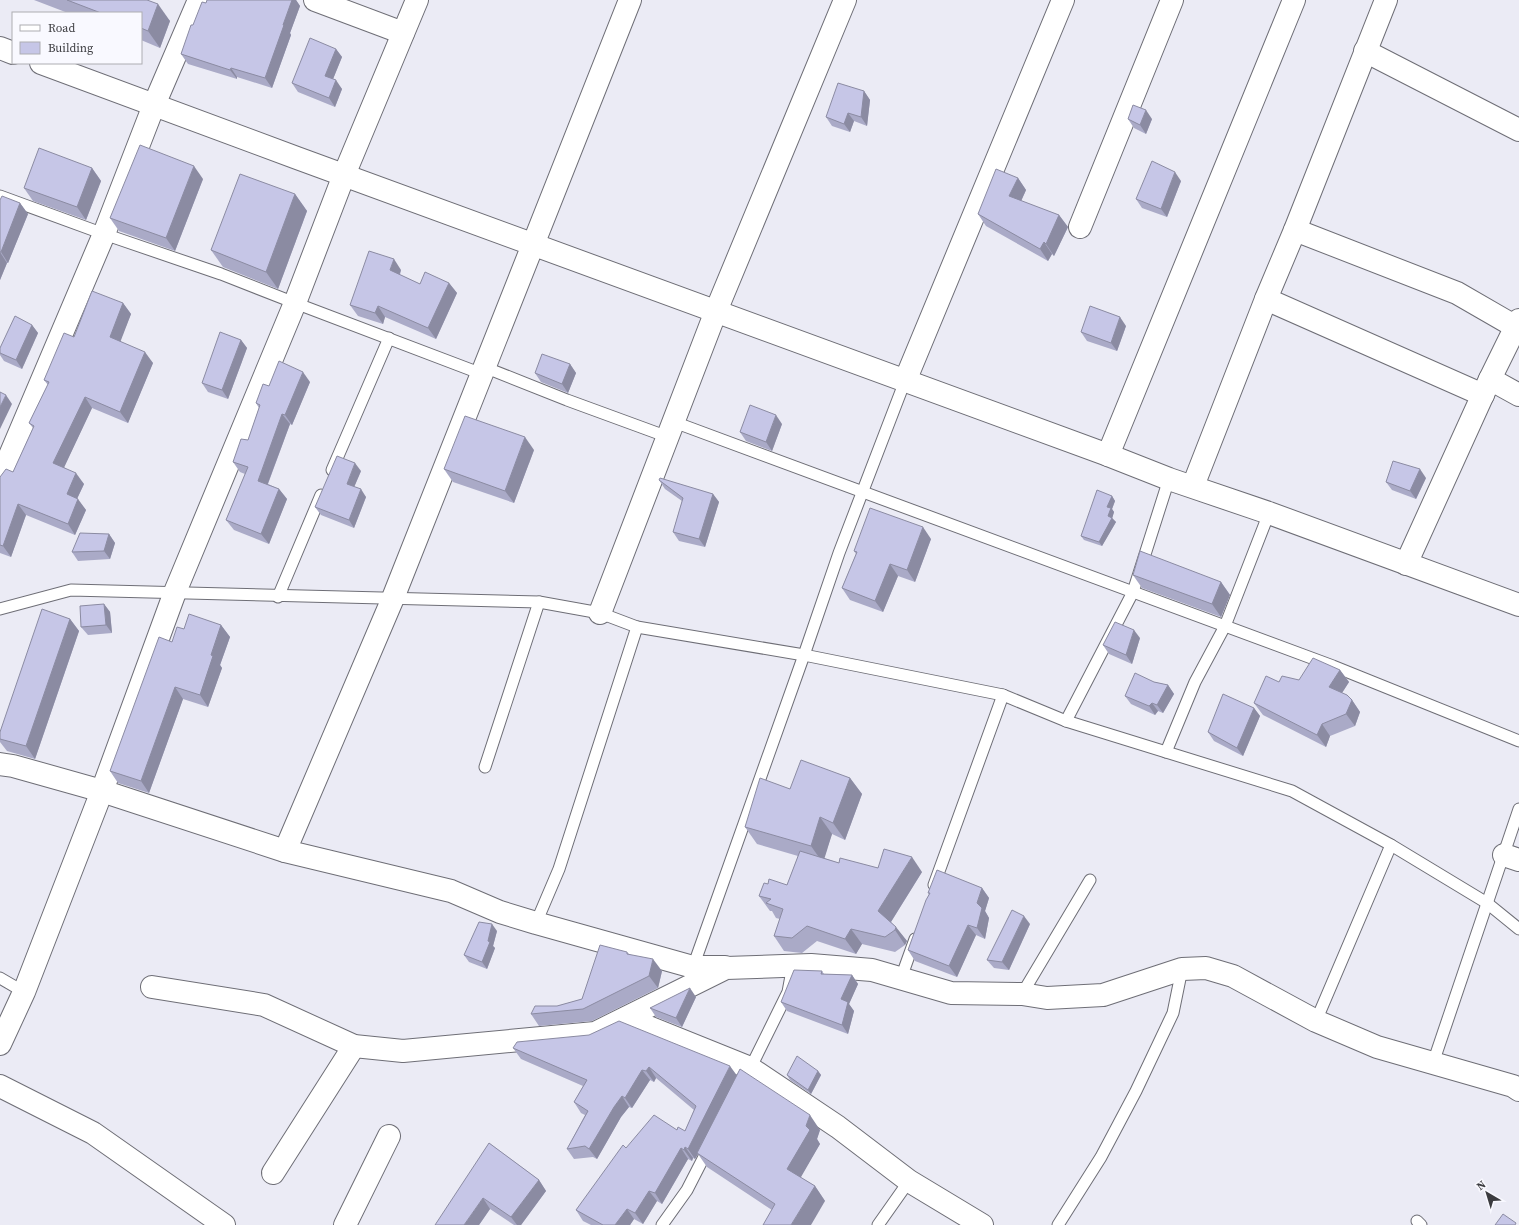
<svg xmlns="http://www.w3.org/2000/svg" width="1519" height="1225" font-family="'Source Serif 4',serif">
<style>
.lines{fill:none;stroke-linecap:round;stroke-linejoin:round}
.lane-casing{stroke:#6e6e76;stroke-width:13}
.street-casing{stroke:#6e6e76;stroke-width:24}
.secondary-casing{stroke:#6e6e76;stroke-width:24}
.lane{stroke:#fff;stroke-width:11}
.street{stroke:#fff;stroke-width:22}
.secondary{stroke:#fff;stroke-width:22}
.wall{fill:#aaaac7}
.shaded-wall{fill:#8b8ba2}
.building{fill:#c6c6e7;stroke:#8b8ba2}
</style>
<rect width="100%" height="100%" fill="#ebebf5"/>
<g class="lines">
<defs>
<g id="lane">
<path d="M0 196 104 234 221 274 295 303 482 374"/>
<path d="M484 367 567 400 668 437"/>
<path d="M674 422 1333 666 1519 741"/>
<path d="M332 470 389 338"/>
<path d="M278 597 321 495"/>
<path d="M0 609 71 590 539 602 600 613 637 627 804 655 1003 695 1066 721 1292 791 1391 845 1487 903 1519 929"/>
<path d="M1066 721 1133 592 1169 479"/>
<path d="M1166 752 1195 682 1225 626 1269 513"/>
<path d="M485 767 539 602"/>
<path d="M934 885 1003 695"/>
<path d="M536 923 559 869 637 627"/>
<path d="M693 967 804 655 839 553 905 381"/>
<path d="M0 978 24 992"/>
<path d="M901 978 915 939"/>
<path d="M1022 994 1090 880"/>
<path d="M1316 1021 1391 845"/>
<path d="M1433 1063 1519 809"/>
<path d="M749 1071 788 992 793 965"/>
<path d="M1417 1221 1421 1225"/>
<path d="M662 1225 687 1190 709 1147"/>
<path d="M878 1225 909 1181"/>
<path d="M1058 1225 1101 1157 1136 1091 1173 1013 1182 969"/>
</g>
<g id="street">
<path d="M315 0 403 33"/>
<path d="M1365 51 1519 130"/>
<path d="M1080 227 1172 0"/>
<path d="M1295 230 1457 293 1516 327"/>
<path d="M1266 299 1483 395"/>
<path d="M1490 379 1519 395"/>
<path d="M905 381 1063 0"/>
<path d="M0 479 104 234 154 105 199 0"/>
<path d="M1406 564 1490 379 1519 320"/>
<path d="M600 613 716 311 845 0"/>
<path d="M0 764 13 766 102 791 285 851 451 891 500 912 536 923 693 967H725"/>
<path d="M285 851 393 598 630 0"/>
<path d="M1504 855 1519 860"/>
<path d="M152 987 264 1005 354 1046 403 1051 595 1033 726 968 811 965 872 970 951 993 1022 994 1047 998 1103 995 1182 969 1206 968 1233 976 1316 1021 1377 1047 1513 1086 1519 1090"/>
<path d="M626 1018 750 1068 838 1127 909 1181 982 1225"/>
<path d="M0 1044 24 992 102 791 175 592 295 303 344 175 417 0"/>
<path d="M0 1086 93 1133 224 1225"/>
<path d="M273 1173 354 1046"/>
<path d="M345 1225 389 1136"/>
</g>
<g id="secondary">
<path d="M0 48 13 53"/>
<path d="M41 63 297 158 1108 455 1169 479 1269 513 1519 605"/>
<path d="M1108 455 1294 0"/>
<path d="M1193 486 1266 299 1295 230 1386 0"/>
</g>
</defs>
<!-- lane casing -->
<use href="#lane" class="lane-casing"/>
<!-- street casing -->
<use href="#street" class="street-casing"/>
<!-- secondary casing -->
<use href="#secondary" class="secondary-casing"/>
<!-- lane -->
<use href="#lane" class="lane"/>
<!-- street -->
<use href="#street" class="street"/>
<!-- secondary -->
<use href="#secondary" class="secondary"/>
</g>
<!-- wall -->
<g class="wall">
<path d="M34 0H147L170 21 160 48 141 40V13H68Z"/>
<path d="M296 0 300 6 290 33 291 35 272 88 237 77V79L188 64 181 54 193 25 206 3Z"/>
<path d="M336 49 342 57 333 79 342 89 335 107 298 92 292 83Z"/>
<path d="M864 91 870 100 867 126 854 121 850 132 832 126 826 117Z"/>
<path d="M1128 119H1152L1146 134 1134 128Z"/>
<path d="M92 168 101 181 86 220 33 201 24 188Z"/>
<path d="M1018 178 1026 190 1021 201 1059 215 1068 227 1054 256 1052 254 1048 261 986 226 978 214Z"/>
<path d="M203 179 175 251 119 231 110 218Z"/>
<path d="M1181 181 1167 217 1142 208 1136 199Z"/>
<path d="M295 194 307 211 278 289 223 267 211 250Z"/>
<path d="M0 200 20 203 28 214 8 263H7L0 280Z"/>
<path d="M401 270 400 275 420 284 449 283 457 293 436 339 385 317 383 324 358 316 350 305Z"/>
<path d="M123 303 131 314 120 341 153 363 128 423 92 408 64 467 84 484 77 499 86 510 75 535 26 515 11 557 0 553V477L13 472 33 428 29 423 48 385 44 380 74 337Z"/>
<path d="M32 325 38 333 22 369 4 361 0 355V348Z"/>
<path d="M1126 326 1117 351 1087 341 1081 332Z"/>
<path d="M241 340 247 348 228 399 208 392 202 383Z"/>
<path d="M570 364 576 373 568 393 541 382 535 373Z"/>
<path d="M310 382 292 425 290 424 268 484 279 489 287 499 269 544 234 530 226 520 245 474 240 472 233 462 248 440 259 408 256 403 269 386Z"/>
<path d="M782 424 772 451 746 441 740 432Z"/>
<path d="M534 450 514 503 453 482 444 469Z"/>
<path d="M361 471 354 487 366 497 354 528 321 515 315 507Z"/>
<path d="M1426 478 1416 499 1392 490 1386 482Z"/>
<path d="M659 480 713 494 719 502 705 547 679 541 673 532 682 501 665 489Z"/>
<path d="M1112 496 1115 501 1112 509 1114 512 1112 518 1116 522 1102 546 1084 540 1081 536Z"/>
<path d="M109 534 115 543 110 559 78 561 72 552Z"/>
<path d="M931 539 915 582 898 576 883 612 850 600 842 588 856 554 854 551Z"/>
<path d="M1133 575 1221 582 1230 595 1221 617 1142 588Z"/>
<path d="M104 604 110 612 112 633 88 635 81 627Z"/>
<path d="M70 619 79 631 35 759 7 751 0 742V732Z"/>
<path d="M221 625 230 637 220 665 222 668 208 707 183 699 149 793 118 783 110 771 172 642 184 629Z"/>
<path d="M1140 638 1132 664 1109 654 1103 645Z"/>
<path d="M1340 670 1349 682 1342 693 1352 700 1360 712 1355 726 1330 736 1326 747 1263 715 1254 703 1279 682 1299 680Z"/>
<path d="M1154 682 1168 685 1174 694 1163 713 1158 711 1155 715 1131 704 1125 696Z"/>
<path d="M1254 708 1260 716 1243 756 1214 741 1208 732Z"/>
<path d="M850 778 862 794 845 840 832 834 824 858 839 863 878 868 922 872 891 922 907 941 905 945 895 952 862 944 856 954 817 941 802 953 784 951 774 936 780 919 776 918 772 911H770L759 896 768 884 787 885 798 856 757 844 745 827 790 789Z"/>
<path d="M982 888 989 898 985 911 989 918 985 939 976 935 957 977 915 961 908 950 929 894 928 893Z"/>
<path d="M1030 924 1009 970 994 968 987 960Z"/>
<path d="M497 931 493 946 495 948 487 969 469 962 464 955Z"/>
<path d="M627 952 629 954 662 971 658 988 592 1021 539 1026 531 1014 582 999Z"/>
<path d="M822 971 824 974 852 975 858 984 849 1004 854 1011 848 1034 787 1011 781 1002Z"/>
<path d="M696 997 682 1027 656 1017 650 1008Z"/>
<path d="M513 1048 737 1075 820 1130 817 1139 820 1144 800 1177 815 1186 825 1201 772 1210 707 1167 698 1154 695 1159 693 1158 692 1161 688 1159 662 1204 657 1201 643 1224 634 1219 630 1225H591L583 1221 576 1210 626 1148 677 1130 685 1131 694 1110 656 1078 654 1082 650 1080 632 1108 629 1107 621 1117 597 1159 593 1157 574 1159 567 1149 585 1115 581 1113 574 1102 583 1086 521 1059Z"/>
<path d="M818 1071 821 1075 811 1094 790 1080 787 1075Z"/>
<path d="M489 1143 539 1180 546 1191 521 1225H514L490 1209 479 1225Z"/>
</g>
<!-- shaded-wall -->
<g class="shaded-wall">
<path d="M292 0H296L300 6 290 33 291 35 272 88 265 78 283 25Z"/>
<path d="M158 4 170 21 160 48 148 31Z"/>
<path d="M336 49 342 57 331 84 325 76Z"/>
<path d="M231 68 237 77V79L230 70Z"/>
<path d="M336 80 342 89 335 107 329 98Z"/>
<path d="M864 91 870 100 867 126 861 117Z"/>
<path d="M1146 110 1152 119 1146 134 1140 125Z"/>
<path d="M848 113 854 121 850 132 844 124Z"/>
<path d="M194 166 203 179 175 251 166 238Z"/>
<path d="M92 168 101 181 86 220 77 207Z"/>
<path d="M1175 172 1181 181 1167 217 1161 209Z"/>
<path d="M1018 178 1026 190 1018 208 1009 196Z"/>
<path d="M295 194 307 211 278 289 266 272Z"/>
<path d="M20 203 28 214 8 263 1 252Z"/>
<path d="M1059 215 1068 227 1054 256 1046 244Z"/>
<path d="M1044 242 1052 254 1048 261 1040 249Z"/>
<path d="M0 252 7 263 0 280Z"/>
<path d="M394 259 401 270 397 281 390 270Z"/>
<path d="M449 283 457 293 436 339 428 328Z"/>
<path d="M123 303 131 314 118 348 110 337Z"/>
<path d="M378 306 385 317 383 324 375 313Z"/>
<path d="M1120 317 1126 326 1117 351 1111 343Z"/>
<path d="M32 325 38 333 22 369 16 360Z"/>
<path d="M241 340 247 348 228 399 222 390Z"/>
<path d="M145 352 153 363 128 423 120 412Z"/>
<path d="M570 364 576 373 568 393 562 384Z"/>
<path d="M303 372 310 382 292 425 285 415Z"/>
<path d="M6 395 12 404 0 429V407Z"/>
<path d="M85 397 92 408 61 474 53 463Z"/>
<path d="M282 414 290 424 265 491 258 481Z"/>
<path d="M776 415 782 424 772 451 766 442Z"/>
<path d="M525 437 534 450 514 503 505 491Z"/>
<path d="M355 463 361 471 352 492 347 484Z"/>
<path d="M1420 469 1426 478 1416 499 1410 491Z"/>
<path d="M76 473 84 484 74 505 67 494Z"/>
<path d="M279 489 287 499 269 544 261 534Z"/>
<path d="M361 489 366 497 354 528 349 520Z"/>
<path d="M713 494 719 502 705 547 699 539Z"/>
<path d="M1112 496 1115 501 1112 509 1114 512 1112 519V518L1116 522 1102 546 1099 542 1108 516 1107 507Z"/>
<path d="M78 499 86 510 75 535 68 524Z"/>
<path d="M18 504 26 515 11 557 3 546Z"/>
<path d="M923 527 931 539 915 582 907 570Z"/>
<path d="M109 534 115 543 110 559 104 551Z"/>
<path d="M890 564 898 576 883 612 875 601Z"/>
<path d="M1221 582 1230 595 1221 617 1212 604Z"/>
<path d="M104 604 110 612 112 633 106 625Z"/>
<path d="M70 619 79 631 35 759 26 746Z"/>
<path d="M221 625 230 637 220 665 222 668 208 707 200 695 211 655Z"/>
<path d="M1134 630 1140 638 1132 664 1126 655Z"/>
<path d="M1340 670 1349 682 1338 699 1329 687Z"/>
<path d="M1168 685 1174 694 1163 713 1157 705Z"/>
<path d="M175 687 183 699 149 793 141 781Z"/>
<path d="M1352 700 1360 712 1355 726 1346 714Z"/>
<path d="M1152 703 1158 711 1155 715 1149 706Z"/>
<path d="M1254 708 1260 716 1243 756 1237 748Z"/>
<path d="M1322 724 1330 736 1326 747 1317 735Z"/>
<path d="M850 778 862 794 845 840 833 823Z"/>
<path d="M820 817 832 834 823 863 811 846Z"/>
<path d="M912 857 922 872 889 925 878 911Z"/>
<path d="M982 888 989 898 985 911 989 918 985 939 977 928V903Z"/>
<path d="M1024 916 1030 924 1009 970 1002 962Z"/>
<path d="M492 924 497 931 493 946 495 948 487 969 482 962Z"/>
<path d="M968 925 976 935 957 977 949 966Z"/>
<path d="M896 927 907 941 905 945 895 930Z"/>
<path d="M851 929 862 944 856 954 845 939Z"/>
<path d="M653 959 662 971 658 988 649 976Z"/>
<path d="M852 975 858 984 849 1004 854 1011 848 1034 842 1025 841 999Z"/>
<path d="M690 988 696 997 682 1027 676 1018Z"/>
<path d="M730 1066 738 1077 697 1153 698 1154 695 1159 688 1149Z"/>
<path d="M649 1067 656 1078 654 1082 646 1071Z"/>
<path d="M642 1070 650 1080 632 1108 625 1098Z"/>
<path d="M818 1071 821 1075 811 1094 808 1090Z"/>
<path d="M622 1096 629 1107 621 1117 597 1159 589 1149 614 1107Z"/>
<path d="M810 1115 820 1130 817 1139 820 1144 797 1184 787 1169 806 1126Z"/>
<path d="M685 1147 693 1158 692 1161 684 1150Z"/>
<path d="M681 1148 688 1159 662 1204 655 1193Z"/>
<path d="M539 1180 546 1191 521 1225H517L511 1217Z"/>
<path d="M815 1186 825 1201 811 1225H791Z"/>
<path d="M649 1191 657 1201 643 1224 635 1213Z"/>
<path d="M483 1198 490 1209 479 1225H464Z"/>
<path d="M627 1209 634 1219 630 1225H615Z"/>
</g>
<!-- building -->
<g class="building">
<path d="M67 0H147L158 4 148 31 141 28V13H101Z"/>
<path d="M207 0H292L283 25H284L265 78 231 68 230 70 181 54 191 25H193L202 2 206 3Z"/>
<path d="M310 38 336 49 325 76 336 80 329 98 292 83Z"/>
<path d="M838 83 864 91 861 117 848 113 844 124 826 117Z"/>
<path d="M1133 105 1146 110 1140 125 1128 119Z"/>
<path d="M140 145 194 166 166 238 110 218Z"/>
<path d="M39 148 92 168 77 207 24 188Z"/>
<path d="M1152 161 1175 172 1161 209 1136 199Z"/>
<path d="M996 169 1018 178 1009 196 1059 215 1046 244 1044 242 1040 249 978 214Z"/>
<path d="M240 174 295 194 266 272 211 250Z"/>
<path d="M2 196 20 203 1 252H0V200Z"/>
<path d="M369 251 394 259 390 270 420 284 425 272 449 283 428 328 378 306 375 313 350 305Z"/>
<path d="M92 291 123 303 110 337 145 352 120 412 85 397 53 463 76 473 67 494 78 499 68 524 18 504 3 546 0 545V477L6 469 13 472 34 426 29 423 49 382 44 380 64 333 74 337Z"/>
<path d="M1090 306 1120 317 1111 343 1081 332Z"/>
<path d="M15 316 32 325 16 360 0 353V348Z"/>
<path d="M220 332 241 340 222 390 202 383Z"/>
<path d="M542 354 570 364 562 384 535 373Z"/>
<path d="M279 361 303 372 285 415 282 414 258 481 279 489 261 534 226 520 248 467 233 462 241 439 248 440 260 405 256 403 263 384 269 386Z"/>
<path d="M0 392 6 395 0 407Z"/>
<path d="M750 405 776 415 766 442 740 432Z"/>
<path d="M465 416 525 437 505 491 444 469Z"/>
<path d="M337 456 355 463 347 484 361 489 349 520 315 507Z"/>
<path d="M1393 461 1420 469 1410 491 1386 482Z"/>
<path d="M660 478 713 494 699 539 673 532 683 498 659 480Z"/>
<path d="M1097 490 1112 496 1107 507 1111 508 1108 516 1112 518 1099 542 1081 536Z"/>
<path d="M870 508 923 527 907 570 890 564 875 601 842 588 857 552 854 551Z"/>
<path d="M80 533 109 534 104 551 72 552Z"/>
<path d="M1140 551 1221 582 1212 604 1133 575Z"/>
<path d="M104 604 106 625 81 627 80 606Z"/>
<path d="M42 609 70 619 26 746 0 739V732Z"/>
<path d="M189 614 221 625 211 655 213 656 200 695 175 687 141 781 110 771 159 637 172 642 177 627 184 629Z"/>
<path d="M1115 622 1134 630 1126 655 1103 645Z"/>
<path d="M1313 658 1340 670 1329 687 1347 695 1352 700 1346 714 1322 724 1317 735 1254 703 1266 676 1279 682 1282 676 1299 680Z"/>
<path d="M1135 673 1154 682 1168 685 1157 705 1152 703 1149 706 1125 696Z"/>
<path d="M1223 694 1254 708 1237 748 1208 732Z"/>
<path d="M801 760 850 778 833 823 820 817 811 846 745 827 760 778 790 789Z"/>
<path d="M884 849 912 857 878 911 896 927 895 930 885 937 851 929 845 939 807 926 792 938 774 936 783 909 766 903 771 899 759 896 764 883 768 884 769 879 787 885 800 851 839 863 840 858 878 868Z"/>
<path d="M937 870 982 888 977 903 982 908 977 928 968 925 949 966 908 950 926 900 930 893H928Z"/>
<path d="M1012 910 1024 916 1002 962 987 960Z"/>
<path d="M479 922 492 924 488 941 490 942 482 962 464 955Z"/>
<path d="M600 945 627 952V954L653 959 649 976 583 1009 531 1014 535 1006H557L582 999Z"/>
<path d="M794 970 822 971 821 974 852 975 841 999 848 1002 842 1025 781 1002Z"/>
<path d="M690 988 676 1018 650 1008Z"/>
<path d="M619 1021 730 1066 688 1149 685 1147 684 1150 681 1148 655 1193 649 1191 635 1213 627 1209 615 1225H603L576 1210 623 1145 626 1148 654 1115 677 1130 678 1127 685 1131 696 1106 649 1067 646 1071 642 1070 625 1098 622 1096 614 1107 589 1149 585 1146 567 1149 588 1111 574 1102 587 1080 513 1048 517 1042 589 1035Z"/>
<path d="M797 1056 818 1071 808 1090 787 1075Z"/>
<path d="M740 1069 810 1115 806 1126 810 1130 787 1169 815 1186 791 1225H763L775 1204 697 1153Z"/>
<path d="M489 1143 539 1180 511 1217 483 1198 464 1225H435Z"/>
<path d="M1503 1214 1516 1223 1515 1225H1495Z"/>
</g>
<!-- legend -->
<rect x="12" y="12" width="130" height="52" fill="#f9f9ff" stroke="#adadb2"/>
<rect x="20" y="25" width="20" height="6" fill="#ffffff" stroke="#adadb2"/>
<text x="48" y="32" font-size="12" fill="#3b3b3f">Road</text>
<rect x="20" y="42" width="20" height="12" fill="#c6c6e7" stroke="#adadb2"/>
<text x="48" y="52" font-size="12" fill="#3b3b3f">Building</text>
<!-- north arrow -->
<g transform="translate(1487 1193) rotate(322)" stroke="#f9f9ff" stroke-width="3" paint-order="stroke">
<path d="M0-3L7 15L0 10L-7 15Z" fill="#3b3b3f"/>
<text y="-6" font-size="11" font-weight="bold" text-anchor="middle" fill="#3b3b3f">N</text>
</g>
</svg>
